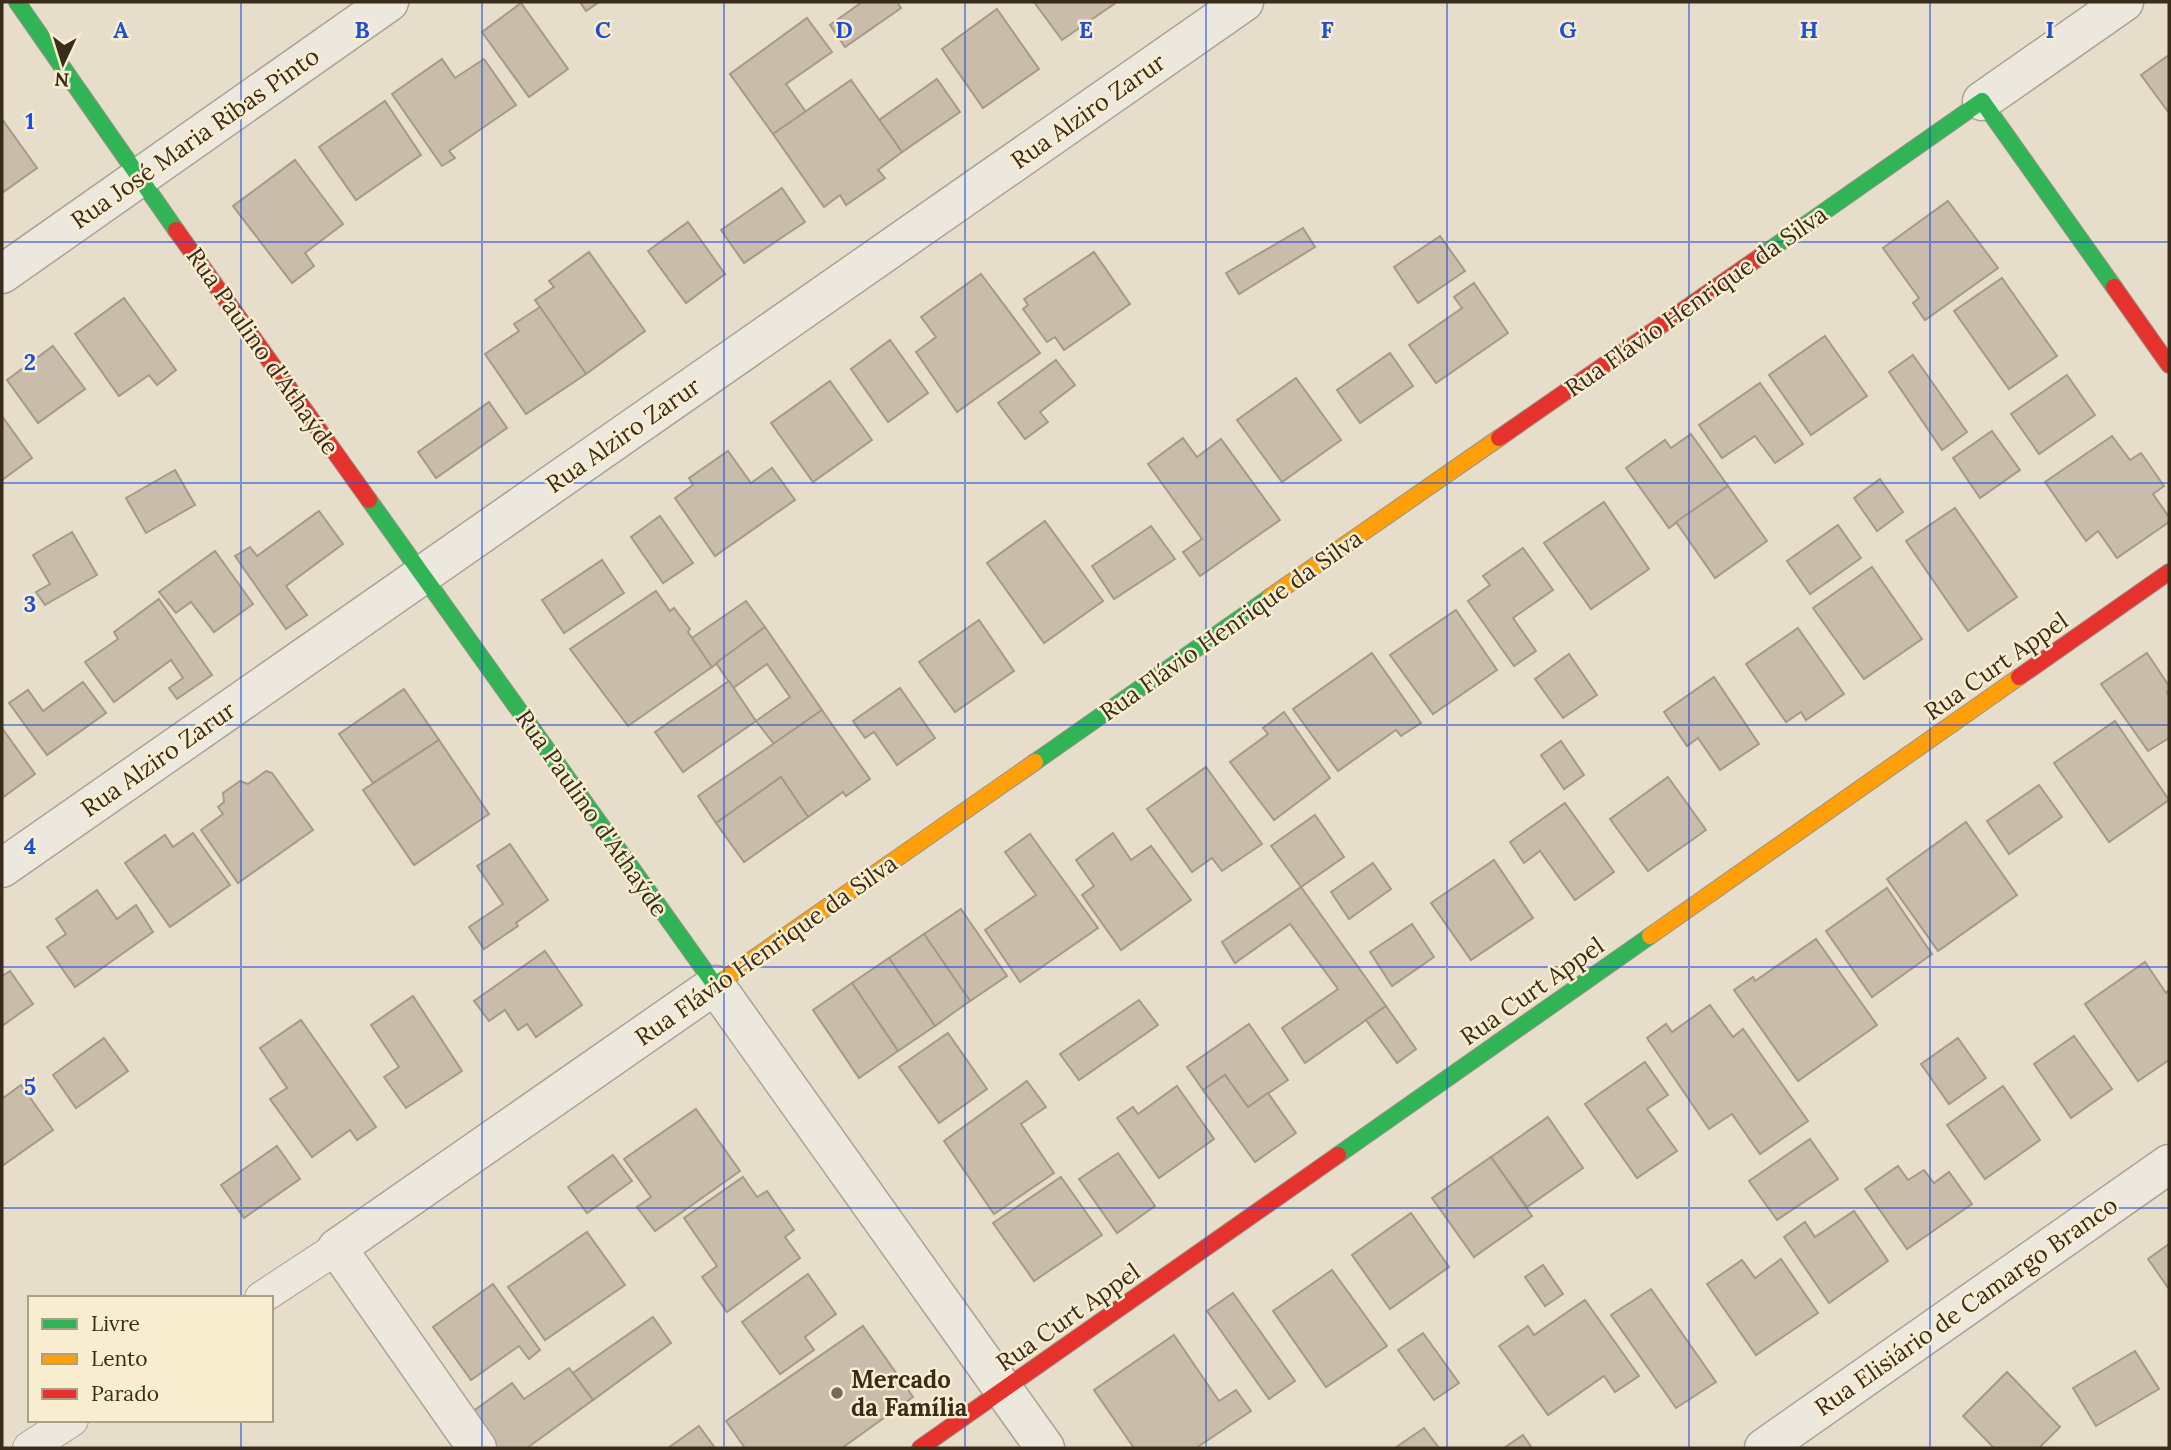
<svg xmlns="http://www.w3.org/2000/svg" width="2171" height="1450" font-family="Lora,serif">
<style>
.building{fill:#cabcaa;stroke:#a69989;stroke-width:2}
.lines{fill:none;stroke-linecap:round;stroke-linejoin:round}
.lane-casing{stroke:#aba294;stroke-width:34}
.street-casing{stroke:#aba294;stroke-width:41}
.fast-casing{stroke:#9a9284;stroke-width:18}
.slow-casing{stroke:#9a9284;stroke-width:18}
.jam-casing{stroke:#9a9284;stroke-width:18}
.lane{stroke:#ede8dd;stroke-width:32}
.street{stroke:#ede8dd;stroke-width:38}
.fast{stroke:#30b455;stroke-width:16}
.slow{stroke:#ff9f0a;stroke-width:16}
.jam{stroke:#e5322d;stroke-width:16}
.grid{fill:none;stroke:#1d4ed8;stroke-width:2;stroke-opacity:0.55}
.poi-dot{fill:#766a58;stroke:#f9edcf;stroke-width:2.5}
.labels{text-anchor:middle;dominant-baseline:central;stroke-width:5;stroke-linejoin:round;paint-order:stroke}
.street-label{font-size:24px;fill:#3a2b1b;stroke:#f9edcf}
.poi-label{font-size:24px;font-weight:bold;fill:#3a2b1b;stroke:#f9edcf;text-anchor:start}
.grid-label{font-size:23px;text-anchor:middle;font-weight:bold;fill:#1d4ed8;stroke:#f9edcf;stroke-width:5;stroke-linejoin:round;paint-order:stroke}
</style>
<rect width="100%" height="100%" fill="#e6deca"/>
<!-- building -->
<g class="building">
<path d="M580 2H599L586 11Z"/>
<path d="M862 2H897L901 8 845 47 830 25Z"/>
<path d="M1034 2H1117L1062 40Z"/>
<path d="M521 3 568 69 529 97 482 32Z"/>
<path d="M997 9 1039 69 983 108 942 49Z"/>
<path d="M807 18 832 52 786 84 806 112 773 134 730 74Z"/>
<path d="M2169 55V113L2141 75Z"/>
<path d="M442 59 455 78 484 59 516 105 449 151 455 158 442 166 392 94Z"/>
<path d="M937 79 960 112 902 152 879 120Z"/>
<path d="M851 80 902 152 878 170 885 178 846 205 840 195 824 207 773 134Z"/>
<path d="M385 101 421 155 356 200 319 147Z"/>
<path d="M2 119 37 168 2 193Z"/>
<path d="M295 160 343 224 305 253 314 266 292 283 233 206Z"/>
<path d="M782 188 805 222 744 263 721 230Z"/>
<path d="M1948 201 1998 268 1925 320 1913 303 1919 298 1883 248Z"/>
<path d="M688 222 725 274 686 303 648 251Z"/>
<path d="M1303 228 1315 247 1239 294 1226 273Z"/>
<path d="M1440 236 1465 271 1418 303 1394 267Z"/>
<path d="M589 252 645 331 586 374 535 300 554 287 549 281Z"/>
<path d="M1094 252 1130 304 1064 350 1055 337 1047 342 1023 309 1028 305 1024 299Z"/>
<path d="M981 274 1040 353 957 412 916 352 936 337 921 317Z"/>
<path d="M2002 278 2057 356 2009 389 1954 311Z"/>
<path d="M1474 283 1508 333 1436 383 1409 345 1462 308 1454 297Z"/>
<path d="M124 298 176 370 157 385 149 375 119 396 75 334Z"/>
<path d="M540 307 586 374 526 414 485 354 519 331 514 324Z"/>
<path d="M1825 336 1867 396 1811 435 1769 375Z"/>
<path d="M890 340 928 393 888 422 851 369Z"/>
<path d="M53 346 85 389 38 423 7 380Z"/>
<path d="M1390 353 1413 386 1360 423 1337 390Z"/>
<path d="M1913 355 1967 432 1942 450 1889 372Z"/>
<path d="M1056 360 1075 385 1040 412 1048 422 1025 439 998 403Z"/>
<path d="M2067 375 2095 415 2039 454 2011 414Z"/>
<path d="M1296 378 1341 440 1282 482 1237 420Z"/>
<path d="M830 381 872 440 813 482 771 423Z"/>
<path d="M1760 383 1803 444 1775 463 1755 436 1722 458 1699 425Z"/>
<path d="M489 402 507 428 436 478 418 452Z"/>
<path d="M2 416 32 458 2 480Z"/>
<path d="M1992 431 2020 470 1980 498 1953 458Z"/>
<path d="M1691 434 1728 486 1669 528 1626 468 1665 440 1671 448Z"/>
<path d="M2112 436 2130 460 2141 453 2164 486 2153 494 2169 517V522L2117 558 2098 531 2086 541 2045 482Z"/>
<path d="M1183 438 1197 457 1221 439 1280 520 1200 576 1183 552 1202 539 1148 464Z"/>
<path d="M728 451 751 483 772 468 795 500 715 556 675 498 693 485 689 478Z"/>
<path d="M175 470 195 505 146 533 126 498Z"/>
<path d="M1880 479 1903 512 1877 531 1854 498Z"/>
<path d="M1728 486 1767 541 1715 578 1676 522Z"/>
<path d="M1604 502 1649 569 1591 609 1544 543Z"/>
<path d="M1955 508 2017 597 1968 631 1906 541Z"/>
<path d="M319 511 343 544 286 586 307 615 286 629 235 556 250 547 257 556Z"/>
<path d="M660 516 693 563 663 583 631 537Z"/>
<path d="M1045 521 1103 601 1044 643 987 563Z"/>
<path d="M1838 525 1861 558 1810 594 1787 561Z"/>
<path d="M1151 526 1175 559 1114 599 1092 566Z"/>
<path d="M72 532 97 575 45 605 36 592 50 584 33 555Z"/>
<path d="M1523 548 1553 590 1513 618 1536 651 1514 666 1468 601 1490 585 1483 576Z"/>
<path d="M215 551 253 604 214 632 191 602 176 613 159 592Z"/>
<path d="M602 560 624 593 564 633 542 600Z"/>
<path d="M1872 567 1922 639 1864 679 1813 608Z"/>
<path d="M656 591 670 611 674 608 690 629 688 632 712 667 628 726 570 649Z"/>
<path d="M159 599 212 675 177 699 169 688 183 678 171 660 114 702 85 662 118 639 114 632Z"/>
<path d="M746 601 765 627 712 667 692 638Z"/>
<path d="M1456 610 1497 670 1433 714 1390 655Z"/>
<path d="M979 620 1014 671 955 712 919 662Z"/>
<path d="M765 627 822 710 774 744 756 721 790 697 767 664 733 688 716 663Z"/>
<path d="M1798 628 1844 694 1806 720 1801 712 1786 722 1746 664Z"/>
<path d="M1372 653 1421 723 1401 736 1396 730 1338 771 1293 709Z"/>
<path d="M2147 653 2169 686V691L2167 692 2169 696V738L2148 751 2101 684Z"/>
<path d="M1569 654 1597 695 1563 718 1535 679Z"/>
<path d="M1714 677 1759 744 1720 770 1698 738 1687 746 1664 712Z"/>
<path d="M729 681 756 721 683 772 655 732Z"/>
<path d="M83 682 106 713 47 755 9 703 28 690 43 711Z"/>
<path d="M900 688 935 738 897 765 874 732 865 738 853 721Z"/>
<path d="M404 689 439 740 373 783 339 734Z"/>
<path d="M822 710 870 779 846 796 843 792 808 817 781 777 716 823 698 796Z"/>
<path d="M1284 712 1330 778 1274 820 1230 762 1268 734 1263 728Z"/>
<path d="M2115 721 2169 800 2109 842 2054 763Z"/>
<path d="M2 728 35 774 2 798Z"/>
<path d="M439 740 489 814 414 865 363 790Z"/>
<path d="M1561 741 1584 775 1564 789 1541 755Z"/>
<path d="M1206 767 1262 844 1222 871 1212 858 1192 872 1147 809Z"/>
<path d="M266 771 272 773 313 830 238 883 201 830 223 814 218 807 224 802 223 793 240 781 248 784Z"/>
<path d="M781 777 808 817 744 862 716 823Z"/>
<path d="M1668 777 1706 830 1648 871 1610 819Z"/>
<path d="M2039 785 2062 817 2009 854 1987 821Z"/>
<path d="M1565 803 1614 872 1575 900 1540 851 1524 863 1510 842Z"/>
<path d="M1315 815 1344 857 1301 887 1271 846Z"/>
<path d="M1966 822 2017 895 1938 951 1887 879Z"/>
<path d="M193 833 230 885 170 927 125 863 165 835 173 847Z"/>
<path d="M1113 833 1131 860 1151 846 1191 900 1121 950 1082 895 1094 886 1076 860Z"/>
<path d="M1030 834 1098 928 1020 982 985 930 1036 895 1005 852Z"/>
<path d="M510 844 548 900 516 923 518 926 484 949 469 927 503 904 477 866Z"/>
<path d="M1494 860 1533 918 1471 960 1431 903Z"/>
<path d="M1373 863 1391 889 1349 919 1331 892Z"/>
<path d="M1301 887 1386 1006 1305 1063 1282 1028 1338 989 1290 924 1235 963 1222 942Z"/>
<path d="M1887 888 1932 954 1872 997 1826 931Z"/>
<path d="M97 890 117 919 136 905 153 932 75 987 47 947 66 934 56 919Z"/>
<path d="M961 909 1007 976 970 1001 924 934Z"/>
<path d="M1412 924 1434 957 1392 986 1370 952Z"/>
<path d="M924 934 970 1001 935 1026 889 958Z"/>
<path d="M1816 939 1877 1025 1798 1081 1734 990 1753 977 1755 981Z"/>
<path d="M545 951 582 1005 536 1037 527 1024 518 1030 505 1010 489 1021 474 1001Z"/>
<path d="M889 958 935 1026 898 1051 852 983Z"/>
<path d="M2145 962 2166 993 2169 990V1060L2138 1081 2085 1004Z"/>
<path d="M10 971 33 1004 2 1026V976Z"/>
<path d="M852 983 898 1051 859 1078 813 1010Z"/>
<path d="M413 996 462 1071 406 1108 384 1077 399 1067 371 1025Z"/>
<path d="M1139 1000 1158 1025 1079 1080 1060 1054Z"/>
<path d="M1710 1005 1733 1037 1743 1029 1808 1121 1760 1154 1732 1114 1709 1129 1647 1038 1666 1024 1672 1032Z"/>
<path d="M1386 1006 1416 1049 1397 1063 1366 1020Z"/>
<path d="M301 1020 376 1127 357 1140 350 1130 312 1157 270 1099 287 1088 260 1048Z"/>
<path d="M1249 1024 1288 1080 1248 1107 1225 1075 1203 1090 1187 1067Z"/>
<path d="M948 1033 987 1089 939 1123 899 1067Z"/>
<path d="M2074 1036 2112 1089 2071 1118 2034 1064Z"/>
<path d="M104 1038 128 1071 76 1108 53 1075Z"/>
<path d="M1958 1038 1986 1078 1949 1104 1921 1064Z"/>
<path d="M1645 1062 1668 1095 1647 1109 1677 1151 1637 1178 1585 1104Z"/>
<path d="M1225 1075 1248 1107 1268 1093 1296 1133 1255 1162 1203 1090Z"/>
<path d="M1027 1081 1046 1107 1021 1124 1054 1173 994 1214 944 1141Z"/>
<path d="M21 1085 53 1130 2 1166V1099Z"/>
<path d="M1177 1086 1214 1139 1159 1178 1117 1118 1133 1107 1138 1114Z"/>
<path d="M2003 1086 2040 1140 1985 1179 1947 1125Z"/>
<path d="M696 1109 740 1171 655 1231 637 1207 651 1197 624 1159Z"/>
<path d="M1548 1117 1583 1168 1527 1207 1491 1157Z"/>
<path d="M1810 1139 1838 1179 1777 1220 1749 1181Z"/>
<path d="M277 1146 300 1179 244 1218 221 1185Z"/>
<path d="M1118 1153 1155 1206 1117 1233 1079 1179Z"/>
<path d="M613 1155 632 1181 587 1213 568 1187Z"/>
<path d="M1491 1157 1532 1216 1474 1257 1432 1198Z"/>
<path d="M1898 1166 1908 1180 1924 1170 1934 1183 1949 1172 1972 1204 1907 1249 1865 1189Z"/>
<path d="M743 1177 757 1197 767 1191 794 1230 785 1237 800 1258 727 1312 702 1277 717 1266 684 1218Z"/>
<path d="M1061 1177 1102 1235 1034 1281 993 1223Z"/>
<path d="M1854 1211 1888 1261 1829 1303 1784 1237 1805 1222 1815 1237Z"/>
<path d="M1411 1213 1449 1267 1390 1309 1352 1255Z"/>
<path d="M587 1232 625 1285 545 1340 508 1287Z"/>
<path d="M2169 1244V1289L2148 1259Z"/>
<path d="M1781 1259 1818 1313 1756 1355 1707 1284 1742 1260 1755 1278Z"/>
<path d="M1543 1265 1563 1294 1545 1306 1525 1277Z"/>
<path d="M1332 1270 1387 1346 1326 1387 1273 1311Z"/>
<path d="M808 1274 836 1314 805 1337 814 1350 780 1374 742 1322Z"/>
<path d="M493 1284 540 1350 529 1359 519 1346 471 1380 433 1327Z"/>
<path d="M1651 1289 1716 1382 1676 1408 1611 1315Z"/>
<path d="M1233 1293 1295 1381 1269 1399 1207 1311Z"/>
<path d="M1585 1300 1639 1376 1615 1392 1604 1376 1548 1415 1499 1346 1528 1326 1534 1335Z"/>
<path d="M653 1317 671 1343 593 1400 573 1373Z"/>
<path d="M863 1326 913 1397 842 1448H745L726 1421Z"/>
<path d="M1423 1333 1459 1383 1434 1400 1398 1350Z"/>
<path d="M1174 1335 1219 1401 1236 1390 1251 1411 1196 1448H1134L1094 1390Z"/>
<path d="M2135 1351 2159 1389 2096 1426 2073 1388Z"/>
<path d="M569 1368 593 1400 527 1448H497L472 1412 512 1383 524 1399Z"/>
<path d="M2007 1372 2060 1427 2039 1448H1994L1963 1416Z"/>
<path d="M699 1426 715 1448H668Z"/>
<path d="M1424 1428 1439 1448H1395Z"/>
<path d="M1523 1435 1532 1448H1504Z"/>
</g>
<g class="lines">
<defs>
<g id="lane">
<path d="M261 1298 337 1248"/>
<path d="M29 1448 72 1420"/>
</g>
<g id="street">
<path d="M1982 101 2124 2"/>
<path d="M2 274 389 2"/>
<path d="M2 868 1244 2"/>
<path d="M477 1448 337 1248 715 985 1045 1448"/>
<path d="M1764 1448 2169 1164"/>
</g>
<g id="fast">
<path d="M17 2 176 230"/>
<path d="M1761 256 1982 101 2114 287"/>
<path d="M369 500 715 985 727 977"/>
<path d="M1035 762 1270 597"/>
<path d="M1338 1155 1650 936"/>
</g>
<g id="slow">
<path d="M1270 597 1499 438"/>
<path d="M1650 936 2019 677"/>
<path d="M727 977 1035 762"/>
</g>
<g id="jam">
<path d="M176 230 369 500"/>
<path d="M2114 287 2169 365"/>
<path d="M1499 438 1761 256"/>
<path d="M2019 677 2169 572"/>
<path d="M920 1448 1338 1155"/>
</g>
</defs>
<!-- lane casing -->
<use href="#lane" class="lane-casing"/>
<!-- street casing -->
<use href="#street" class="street-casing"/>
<!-- fast casing -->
<use href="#fast" class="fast-casing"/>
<!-- slow casing -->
<use href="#slow" class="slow-casing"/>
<!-- jam casing -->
<use href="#jam" class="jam-casing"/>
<!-- lane -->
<use href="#lane" class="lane"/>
<!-- street -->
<use href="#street" class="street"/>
<!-- fast -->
<use href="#fast" class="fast"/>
<!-- slow -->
<use href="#slow" class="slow"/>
<!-- jam -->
<use href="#jam" class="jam"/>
</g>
<!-- grid -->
<path class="grid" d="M241 2V1298M482 2V1448M724 2V1448M965 2V1448M1206 2V1448M1447 2V1448M1689 2V1448M1930 2V1448M2 242H2169M2 483H2169M2 725H2169M2 967H2169M2 1208H2169M241 1420V1448"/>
<!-- markers -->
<circle class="poi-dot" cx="837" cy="1393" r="7"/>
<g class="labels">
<!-- street labels -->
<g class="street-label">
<text transform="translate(1088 111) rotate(-35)">Rua Alziro Zarur</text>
<text transform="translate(195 138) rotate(-35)">Rua José Maria Ribas Pinto</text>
<text transform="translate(1696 301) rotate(-35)">Rua Flávio Henrique da Silva</text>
<text transform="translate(263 351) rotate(55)">Rua Paulino d'Athaýde</text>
<text transform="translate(623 435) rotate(-35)">Rua Alziro Zarur</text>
<text transform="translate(1231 625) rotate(-35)">Rua Flávio Henrique da Silva</text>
<text transform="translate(1996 666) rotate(-35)">Rua Curt Appel</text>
<text transform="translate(158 759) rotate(-35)">Rua Alziro Zarur</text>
<text transform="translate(592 813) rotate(55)">Rua Paulino d'Athaýde</text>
<text transform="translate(766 950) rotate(-35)">Rua Flávio Henrique da Silva</text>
<text transform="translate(1532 991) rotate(-35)">Rua Curt Appel</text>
<text transform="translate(1966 1306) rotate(-35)">Rua Elisiário de Camargo Branco</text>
<text transform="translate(1068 1317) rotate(-35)">Rua Curt Appel</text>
</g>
<!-- poi labels -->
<g class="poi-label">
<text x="851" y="1379">Mercado<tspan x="851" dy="28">da Família</tspan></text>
</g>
</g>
<g class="grid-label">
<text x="121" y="38">A</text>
<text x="362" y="38">B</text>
<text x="603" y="38">C</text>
<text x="844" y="38">D</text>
<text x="1086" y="38">E</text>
<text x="1327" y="38">F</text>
<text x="1568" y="38">G</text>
<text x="1809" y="38">H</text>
<text x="2050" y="38">I</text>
<text x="30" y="129">1</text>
<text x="30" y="370">2</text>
<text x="30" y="612">3</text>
<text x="30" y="854">4</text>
<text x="30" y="1095">5</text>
</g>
<!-- border -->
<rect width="2171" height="1450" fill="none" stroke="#3a2b1b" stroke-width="7"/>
<!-- legend -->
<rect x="28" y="1296" width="245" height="126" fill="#f9edcf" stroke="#ad9f87" stroke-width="2"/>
<rect x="42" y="1319" width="35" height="10" fill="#30b455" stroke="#ad9f87" stroke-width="2"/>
<text x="91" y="1331" font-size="21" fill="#3a2b1b">Livre</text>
<rect x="42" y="1354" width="35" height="10" fill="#ff9f0a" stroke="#ad9f87" stroke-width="2"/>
<text x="91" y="1366" font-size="21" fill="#3a2b1b">Lento</text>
<rect x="42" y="1389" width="35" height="10" fill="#e5322d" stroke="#ad9f87" stroke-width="2"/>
<text x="91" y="1401" font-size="21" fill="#3a2b1b">Parado</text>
<!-- north arrow -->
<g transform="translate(63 63) rotate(184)" stroke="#f9edcf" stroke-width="5" paint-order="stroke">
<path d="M0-5L12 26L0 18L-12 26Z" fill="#3a2b1b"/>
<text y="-10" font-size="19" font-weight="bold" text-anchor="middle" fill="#3a2b1b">N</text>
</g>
</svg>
